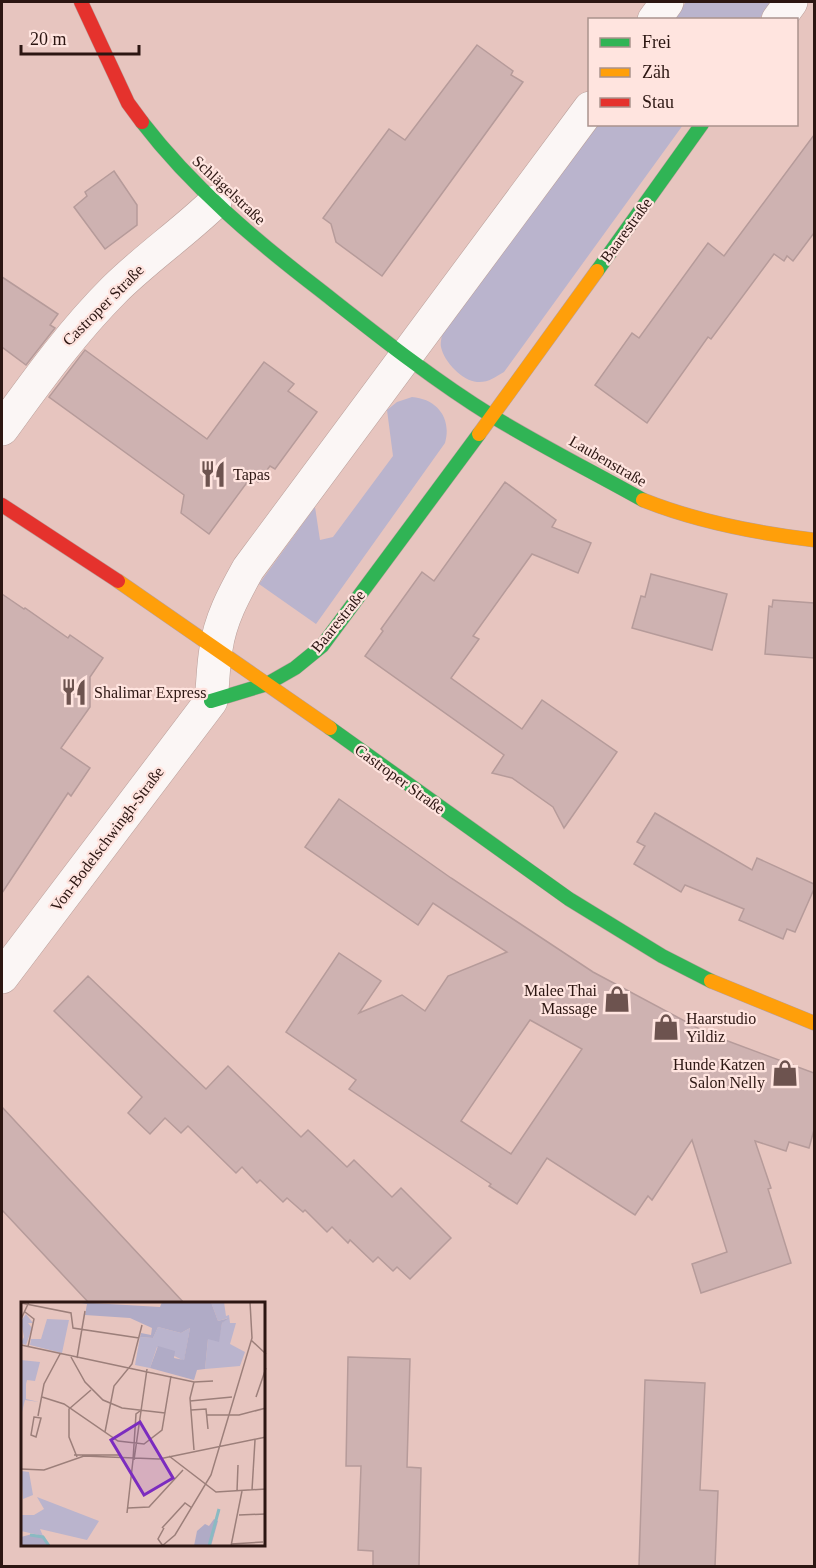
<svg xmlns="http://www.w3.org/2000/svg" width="816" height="1568" font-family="'Times New Roman',serif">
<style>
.green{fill:#bab4cd}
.building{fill:#ceb2b1;stroke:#b69b9a;stroke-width:1.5;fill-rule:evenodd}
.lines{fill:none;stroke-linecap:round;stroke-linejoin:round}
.street-casing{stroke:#b99f9a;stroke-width:34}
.fast-casing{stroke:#b99f9a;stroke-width:15}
.slow-casing{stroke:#b99f9a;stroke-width:15}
.jam-casing{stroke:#b99f9a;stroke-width:15}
.street{stroke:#fbf6f5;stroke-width:33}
.fast{stroke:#30b455;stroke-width:14}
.slow{stroke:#ff9f0a;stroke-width:14}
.jam{stroke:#e5322d;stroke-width:14}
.labels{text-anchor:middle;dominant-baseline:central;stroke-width:4.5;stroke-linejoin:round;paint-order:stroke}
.street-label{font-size:16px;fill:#2c1612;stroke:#ffe4df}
.poi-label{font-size:16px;fill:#2c1612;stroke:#ffe4df;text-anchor:start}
.inset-river{fill:none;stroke:#8abac2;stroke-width:3}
.inset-road{fill:none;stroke:#9c7f7a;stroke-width:1.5}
.view{fill:#7b2cbf;fill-opacity:0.15;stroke:#7b2cbf;stroke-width:3}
.inset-edge{fill:none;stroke:#2c1612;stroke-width:3}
</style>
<rect width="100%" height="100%" fill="#e7c5bf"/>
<!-- green -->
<g class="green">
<path d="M686 2H772L759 19 673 20Z"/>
<path d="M596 125H683L504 372C495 377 488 383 477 382 463 381 444 362 441 347 440 343 442 337 442 333Z"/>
<path d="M412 397C437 399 452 418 445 443L316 624 259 584 315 507 320 540 333 537 393 456 387 410 397 402Z"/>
</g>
<!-- building -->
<g class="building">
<path d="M477 45 513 71 511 75 523 82 382 276 336 242 331 224 323 218 389 129 405 140Z"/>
<path d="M814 135V233L793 261 787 256 784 261 774 254 711 339 708 337 647 423 595 385 632 333 639 338 708 243 724 256Z"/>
<path d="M114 171 137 205V225L105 249 74 207 87 196 85 192Z"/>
<path d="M2 277 58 314 50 325 55 328 26 365 2 347Z"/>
<path d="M85 350 207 439 264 362 294 384 288 391 317 412 275 469 270 466 258 482 251 477 209 534 181 513 184 495 49 397Z"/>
<path d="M505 482 556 520 552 527 591 543 578 573 532 554 473 636 479 639 451 678 522 729 542 700 617 752 564 828 553 807 512 778 492 773 504 755 365 656 383 631 381 629 422 572 434 581Z"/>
<path d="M651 574 727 594 712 650 632 628 641 596 645 597Z"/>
<path d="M2 594 24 609 25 608 68 638 70 635 103 658 90 677V707L61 748 90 768 71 796 68 793 2 893Z"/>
<path d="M773 600 814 603V658L765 654 769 606 772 607Z"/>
<path d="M339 799 451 878 593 972 709 1034 814 1073V1130L809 1148 789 1142 786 1151 755 1141 771 1188 768 1189 791 1263 701 1293 692 1264 727 1252 692 1140 652 1200 648 1196 635 1215 547 1158 517 1204 489 1186 491 1184 349 1089 356 1080 286 1032 339 953 381 981 359 1013 402 995 425 1011 448 976 507 952 433 903 418 925 305 847ZM530 1020 582 1049 511 1154 461 1121Z"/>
<path d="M655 813 752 870 757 858 814 884V889L795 932 787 929 783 939 739 920 744 909 685 885 681 892 634 864 645 846 637 842Z"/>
<path d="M88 976 206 1089 228 1066 301 1137 308 1130 347 1167 354 1160 392 1197 401 1188 451 1238 410 1279 397 1267 393 1271 378 1257 373 1262 350 1240 348 1243 332 1227 327 1232 305 1210 303 1212 287 1198 283 1202 260 1180 257 1183 242 1167 236 1173 188 1126 181 1133 165 1118 150 1134 128 1113 142 1097 54 1011Z"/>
<path d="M2 1107 117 1231 185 1304H90L2 1210Z"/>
<path d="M348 1357 410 1359 407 1467 421 1468 419 1566H373V1551L358 1550 361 1466H346Z"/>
<path d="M645 1380 705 1383 700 1490 718 1491 715 1566H639Z"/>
</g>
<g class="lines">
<defs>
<g id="street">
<path d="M654 20 667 2"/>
<path d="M778 20 791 2"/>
<path d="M2 429C37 381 71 333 114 290 145 259 183 233 215 202"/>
<path d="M2 977 211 701C213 684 213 666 216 649 220 620 234 594 248 569L590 108"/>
</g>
<g id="fast">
<path d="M142 122C192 187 256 241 320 290 376 334 432 379 492 416 541 446 593 472 643 500"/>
<path d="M597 271 702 124"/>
<path d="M211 701 267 684 295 668 322 646 479 434"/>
<path d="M330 728 569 899 662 956 711 981"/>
</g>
<g id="slow">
<path d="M479 434 597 271"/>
<path d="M643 500C698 522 756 533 814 540"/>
<path d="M118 581 330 728"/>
<path d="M711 981 814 1023"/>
</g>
<g id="jam">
<path d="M81 2 128 103 142 122"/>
<path d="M2 505 118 581"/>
</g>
</defs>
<!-- street casing -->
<use href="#street" class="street-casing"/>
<!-- fast casing -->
<use href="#fast" class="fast-casing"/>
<!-- slow casing -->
<use href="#slow" class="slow-casing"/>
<!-- jam casing -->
<use href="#jam" class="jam-casing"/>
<!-- street -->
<use href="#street" class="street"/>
<!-- fast -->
<use href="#fast" class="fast"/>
<!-- slow -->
<use href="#slow" class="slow"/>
<!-- jam -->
<use href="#jam" class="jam"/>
</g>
<!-- icons -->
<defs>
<symbol id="restaurant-bare" viewBox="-9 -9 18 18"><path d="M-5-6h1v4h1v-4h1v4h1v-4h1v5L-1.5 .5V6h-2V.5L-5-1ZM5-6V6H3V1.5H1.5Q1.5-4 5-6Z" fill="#6d534f" stroke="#ffe4df" stroke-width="2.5" paint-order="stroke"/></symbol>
<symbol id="shop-bare" viewBox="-9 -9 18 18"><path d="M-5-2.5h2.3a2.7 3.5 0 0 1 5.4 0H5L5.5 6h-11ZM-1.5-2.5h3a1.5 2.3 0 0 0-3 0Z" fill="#6d534f" stroke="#ffe4df" stroke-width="2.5" paint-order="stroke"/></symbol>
</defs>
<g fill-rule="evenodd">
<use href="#restaurant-bare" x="194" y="455" width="38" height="38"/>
<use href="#restaurant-bare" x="55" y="673" width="38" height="38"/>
<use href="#shop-bare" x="598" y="980" width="38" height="38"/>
<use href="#shop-bare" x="647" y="1008" width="38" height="38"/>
<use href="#shop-bare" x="766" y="1054" width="38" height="38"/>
</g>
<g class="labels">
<!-- street labels -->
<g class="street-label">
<text transform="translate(229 190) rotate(43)">Schlägelstraße</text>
<text transform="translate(626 230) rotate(-54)">Baarestraße</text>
<text transform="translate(103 305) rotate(-45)">Castroper Straße</text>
<text transform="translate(608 461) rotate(30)">Laubenstraße</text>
<text transform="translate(338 621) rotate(-51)">Baarestraße</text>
<text transform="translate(400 779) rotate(36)">Castroper Straße</text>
<text transform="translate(107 839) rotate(-53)">Von-Bodelschwingh-Straße</text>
</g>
<!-- poi labels -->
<g class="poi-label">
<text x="233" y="474">Tapas</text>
<text x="94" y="692">Shalimar Express</text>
<text x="597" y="990" text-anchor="end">Malee Thai<tspan x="597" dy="18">Massage</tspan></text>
<text x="686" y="1018">Haarstudio<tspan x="686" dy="18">Yildiz</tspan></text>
<text x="765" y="1064" text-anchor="end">Hunde Katzen<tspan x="765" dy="18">Salon Nelly</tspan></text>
</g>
</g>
<!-- overview -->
<g transform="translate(21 1302)">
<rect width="244" height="244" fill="#e7c5bf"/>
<path d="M190 0H203L205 14 208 13 209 21H215L209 42 224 50 219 64 184 67 187 37 198 36 201 21 207 16 197 19ZM5 12 12 21H7L11 26 5 43 0 41 3 35 0 19ZM26 17 48 18 41 51 9 43 10 37H20ZM137 25 160 31 169 26 163 59 136 45 129 66 114 63 119 35 132 36ZM0 58 19 60 14 79 6 78 5 82V97L18 100 4 98 0 114ZM0 169 8 170 12 193 2 197ZM16 195 78 219 66 238 19 227 22 234 0 229V213H13L23 207Z" fill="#bab4cd"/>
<path d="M54 0 139 5 141 0H190L197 19 208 16 201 21 198 40 187 37 184 67 176 68 173 78 129 66 137 44 154 49 153 56 163 58 169 26 160 31 137 25 132 36 119 35 120 31 130 33 131 26 109 16 64 13 66 2ZM193 217 197 219 190 244H173L176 229 184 222 188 224ZM11 232 23 235 30 244H0V235Z" fill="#b0abc6"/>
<path class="inset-river" d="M9 233 22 235 28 244M188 244 198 207"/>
<path class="inset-road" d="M0 1 50 11 52 26 118 36M4 10 13 17 7 45M0 17 8 0M230 38 245 52M0 43 173 80 192 79M50 55 64 80 82 98 101 106 144 111M56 56 64 9M173 80 169 96 173 148M21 95 43 102 97 139 123 142 141 128 150 74M235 95 245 66M169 99 211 95M170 108 185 107 187 127M186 113H218L245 106M17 114 23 82 39 52M13 115 20 116 15 135 10 133ZM84 130 93 84 111 62 121 23M53 153H99M148 154 195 190 245 187M56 155 48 135V107L70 88M112 158 115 112 119 109M113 158 126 67M0 167 23 168 63 154 138 157 245 135M231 188 234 138M216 189 217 163M107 206 128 205 162 168M106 211 112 158M218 213 245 212M141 226 164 201 171 206M210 242 242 240M141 244 154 233 190 173 231 36 229 0M142 244 137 237 143 226M210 244 221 189"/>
<path class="view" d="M119 120 152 176 123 193 90 138Z"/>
<rect width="244" height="244" class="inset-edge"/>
</g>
<!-- border -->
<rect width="816" height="1568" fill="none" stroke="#2c1612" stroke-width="6"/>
<!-- legend -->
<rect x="588" y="18" width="210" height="108" fill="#ffe4df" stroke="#ab928d" stroke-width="1.5"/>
<rect x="600" y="38" width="30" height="9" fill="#30b455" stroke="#ab928d" stroke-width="1.5"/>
<text x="642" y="48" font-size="18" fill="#2c1612">Frei</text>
<rect x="600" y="68" width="30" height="9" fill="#ff9f0a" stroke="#ab928d" stroke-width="1.5"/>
<text x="642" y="78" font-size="18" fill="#2c1612">Zäh</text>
<rect x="600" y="98" width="30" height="9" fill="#e5322d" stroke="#ab928d" stroke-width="1.5"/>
<text x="642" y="108" font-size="18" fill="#2c1612">Stau</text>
<!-- scale -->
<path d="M21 45v9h118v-9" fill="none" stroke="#2c1612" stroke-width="3"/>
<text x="30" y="45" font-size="18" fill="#2c1612" stroke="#ffe4df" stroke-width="4.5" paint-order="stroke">20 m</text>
</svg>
